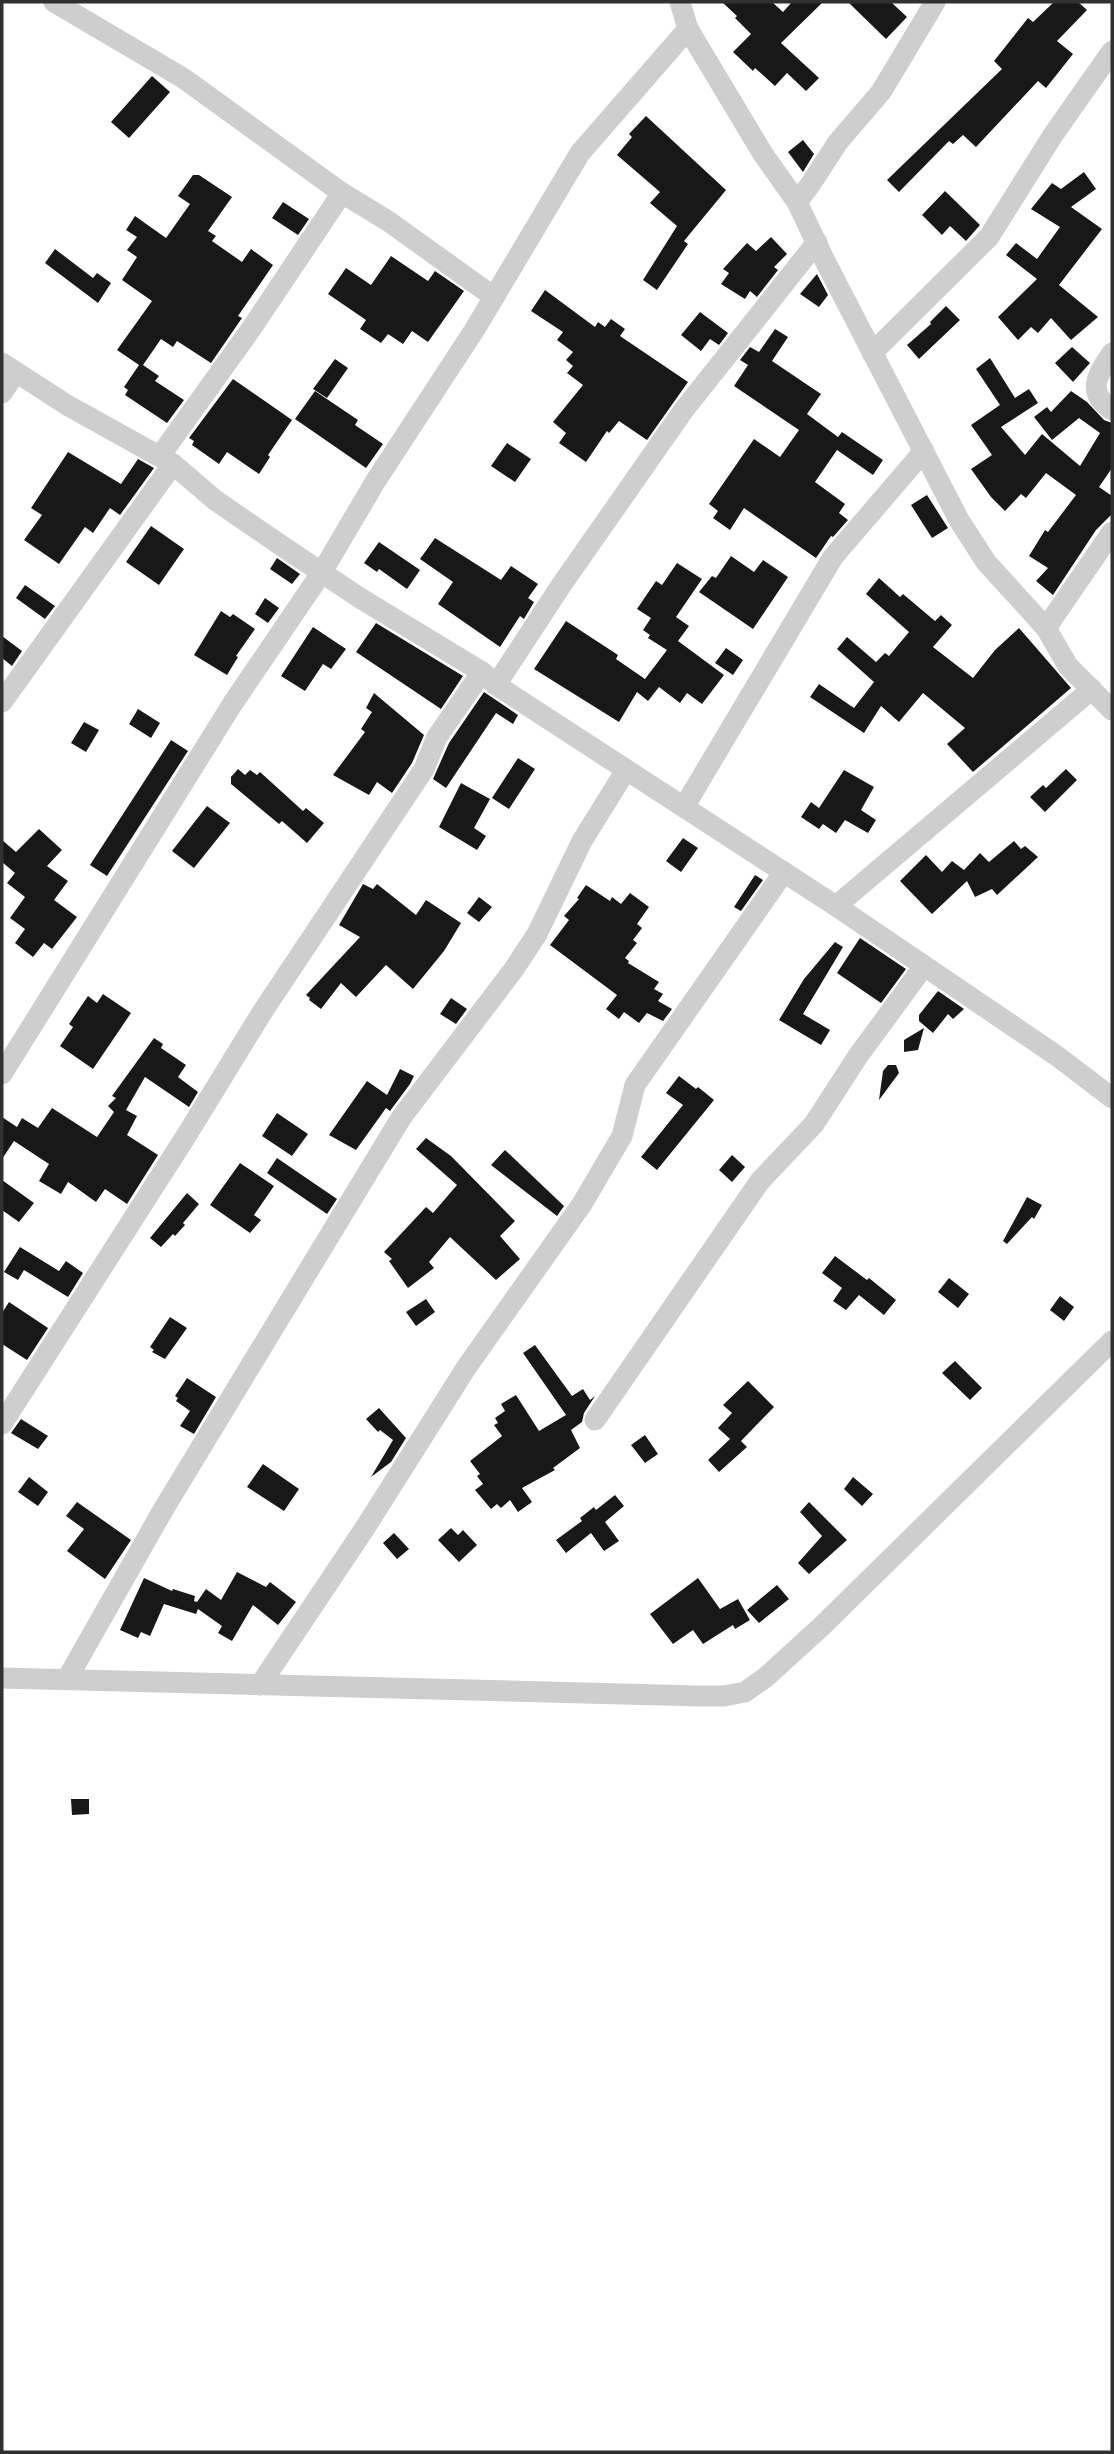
<svg xmlns="http://www.w3.org/2000/svg" width="1114" height="2454" font-family="Commissioner,sans-serif">
<style>
.building{fill:#181818}
.lines{fill:none;stroke-linecap:round;stroke-linejoin:round}
.minor{stroke:#cecece;stroke-width:21}
</style>
<rect width="100%" height="100%" fill="#fff"/>
<!-- building -->
<g class="building">
<path d="M722 2H772L783 12 792 2H823L781 43 819 78 806 91 787 73 775 86 755 68 753 71 733 52 751 34 735 18 737 16Z"/>
<path d="M848 2H891L907 17 886 39Z"/>
<path d="M1054 2H1078L1087 10 1057 41 1073 54 1046 88 1038 81 976 147 963 135 953 144 949 141 899 192 887 180 1002 69 994 61 1028 18 1033 22Z"/>
<path d="M152 76 170 92 129 138 111 122Z"/>
<path d="M646 116 726 190 684 241 688 244 657 290 643 280 677 226 650 203 660 192 617 155 632 137 629 134Z"/>
<path d="M803 140 814 154 803 172 788 152Z"/>
<path d="M1084 172 1096 189 1071 207 1102 229 1059 285 1098 317 1071 340 1051 318 1038 333 1031 327 1018 340 998 317 1037 279 1006 255 1016 243 1037 259 1060 227 1031 209 1052 183 1061 189Z"/>
<path d="M193 175H199L232 197 208 231 216 236 212 241 242 262 251 249 273 265 238 316 242 318 211 363 177 341 173 347 161 339 143 365 159 376 155 381 184 400 167 423 125 395 128 390 124 387 139 365 117 350 152 301 122 280 137 257 127 250 137 237 126 230 135 216 166 238 190 204 178 196Z"/>
<path d="M945 191 980 225 966 241 950 226 942 235 922 215Z"/>
<path d="M283 202 309 219 298 235 272 218Z"/>
<path d="M771 237 787 254 774 267 778 270 757 297 750 291 745 299 721 284 729 273 723 269 747 243 756 251Z"/>
<path d="M55 249 93 278 97 273 111 283 98 303 45 263Z"/>
<path d="M391 256 428 281 435 271 464 291 428 342 412 331 403 344 388 334 381 343 360 329 366 320 328 294 346 268 371 285Z"/>
<path d="M817 274 828 295 819 307 800 294Z"/>
<path d="M545 290 595 327 598 322 605 327 611 319 625 329 620 336 688 382 647 440 619 421 609 433 607 431 586 462 559 443 566 433 553 422 583 385 567 373 573 366 566 360 573 352 557 340 563 332 531 311Z"/>
<path d="M946 306 960 320 919 359 907 345 931 324 930 322Z"/>
<path d="M700 312 728 333 719 345 710 339 701 351 681 335Z"/>
<path d="M775 329 788 337 772 361 821 394 807 414 838 437 842 432 883 460 873 475 837 450 815 482 845 504 839 513 848 520 833 537 831 536 816 558 744 508 730 530 713 518 718 511 709 504 754 439 780 457 799 430 734 386 748 365 740 360 750 347 759 352Z"/>
<path d="M1072 347 1090 363 1073 382 1055 363Z"/>
<path d="M990 358 1015 398 1029 389 1038 403 1001 427 1025 455 1042 434 1080 466 1100 433 1079 418 1052 440 1034 417 1047 407 1051 412 1071 391 1087 402 1104 420 1112 423V468L1099 487 1112 496V514L1096 530 1053 595 1036 581 1048 568 1029 556 1045 530 1048 532 1076 495 1046 473 1026 498 1021 494 1005 511 991 497 971 469 992 455 971 425 1000 405 976 369Z"/>
<path d="M335 359 348 368 327 398 313 389Z"/>
<path d="M233 379 292 420 268 455 270 457 259 474 227 452 219 464 192 445 194 441 189 438Z"/>
<path d="M315 391 358 420 355 425 383 444 366 468 295 419Z"/>
<path d="M507 443 531 459 515 482 491 466Z"/>
<path d="M68 452 121 484 138 459 154 468 120 515 110 508 93 533 85 527 59 564 24 540 42 515 31 508Z"/>
<path d="M927 495 948 528 932 538 911 505Z"/>
<path d="M151 526 184 549 159 585 126 562Z"/>
<path d="M435 538 501 580 511 566 538 584 528 598 534 602 524 619 520 616 500 647 438 604 453 582 420 559Z"/>
<path d="M379 542 420 570 407 589 379 569 377 572 364 563Z"/>
<path d="M731 556 754 572 763 560 788 577 753 629 699 592 712 576 716 578Z"/>
<path d="M277 558 300 574 292 584 270 569Z"/>
<path d="M677 563 702 579 676 617 689 626 678 641 724 675 702 704 687 693 680 703 659 687 648 701 637 692 619 722 534 669 566 621 618 655 616 659 645 679 667 650 648 638 650 635 643 630 651 618 637 609 656 581 662 585Z"/>
<path d="M879 578 900 597 903 594 935 621 941 615 952 625 933 647 973 678 995 650 1019 628 1071 688 973 772 947 744 965 728 923 693 899 722 881 706 864 733 810 697 819 684 854 708 874 682 837 649 847 637 876 662 885 653 889 656 909 632 866 594Z"/>
<path d="M25 585 55 606 45 619 16 598Z"/>
<path d="M265 598 279 608 268 623 255 614Z"/>
<path d="M221 611 230 617 233 614 255 629 236 656 238 657 227 675 194 655Z"/>
<path d="M376 623 463 676 441 709 356 652Z"/>
<path d="M313 627 346 649 331 669 323 664 305 691 281 676Z"/>
<path d="M2 636 22 651 12 666 2 658Z"/>
<path d="M726 648 743 660 733 675 715 663Z"/>
<path d="M484 692 518 715 513 724 496 713 446 788 433 779 449 743Z"/>
<path d="M374 693 424 735 412 763 392 793 377 782 369 795 333 775 365 732 361 729 372 712 366 708Z"/>
<path d="M138 709 160 723 151 738 129 724Z"/>
<path d="M84 722 99 730 86 752 71 743Z"/>
<path d="M171 740 188 751 107 876 90 865Z"/>
<path d="M518 758 535 769 509 809 492 798Z"/>
<path d="M238 769 245 775 250 770 257 775 260 772 303 811 306 808 324 823 307 843 282 821 279 824 231 784V777Z"/>
<path d="M1066 769 1077 780 1045 812 1030 797 1043 785 1046 788Z"/>
<path d="M844 770 874 787 861 810 876 820 868 833 845 820 836 833 823 824 819 829 801 817 811 802 819 808Z"/>
<path d="M461 783 490 799 474 828 486 836 477 850 439 827Z"/>
<path d="M207 806 230 823 194 868 172 851Z"/>
<path d="M39 829 62 850 47 866 68 881 54 900 77 917 52 949 44 943 33 957 15 943 25 929 10 918 25 897 7 883 15 873 2 862V840L16 852Z"/>
<path d="M683 838 698 848 681 872 666 861Z"/>
<path d="M1014 841 1021 849 1025 846 1038 857 997 895 992 889 975 897 967 881 932 914 900 881 926 855 942 872 952 861 964 870 980 853 989 862Z"/>
<path d="M755 875 763 880 741 911 734 907Z"/>
<path d="M363 884 373 889 377 884 416 915 426 900 461 923 444 951 413 989 386 965 356 997 341 983 321 1009 309 1000 310 998 306 995 360 937 339 925Z"/>
<path d="M586 885 610 901 612 897 621 904 630 893 649 907 637 924 642 928 633 940 637 943 625 958 629 961 628 963 659 982 654 989 663 994 658 1001 672 1009 663 1021 647 1013 639 1023 624 1012 619 1019 606 1009 617 995 550 945 569 920 564 916 579 899 577 898Z"/>
<path d="M479 897 492 907 479 922 467 913Z"/>
<path d="M860 938 906 969 881 1003 837 973Z"/>
<path d="M835 942 843 947 803 1014 830 1030 821 1045 779 1020 804 979Z"/>
<path d="M938 991 964 1009 953 1019 948 1014 933 1033 919 1021V1015Z"/>
<path d="M103 994 131 1013 93 1069 60 1046 73 1027 69 1024 88 996 97 1003Z"/>
<path d="M451 998 467 1009 456 1024 440 1014Z"/>
<path d="M924 1028 918 1050 904 1052V1040Z"/>
<path d="M154 1038 163 1044 161 1048 186 1065 178 1077 198 1092 189 1107 145 1077 126 1110 137 1116 127 1135 158 1155 127 1204 105 1189 96 1202 68 1182 61 1194 39 1181 49 1164 14 1141 2 1159V1117L17 1127 22 1118 38 1128 52 1108 97 1137 114 1112 108 1106 116 1098 112 1096Z"/>
<path d="M888 1065H896L899 1073 879 1100 883 1071Z"/>
<path d="M400 1069 414 1076 410 1084 390 1111 386 1108 356 1150 329 1135 367 1081 387 1095Z"/>
<path d="M679 1076 696 1089 698 1087 714 1100 657 1170 641 1157 683 1105 666 1093Z"/>
<path d="M277 1113 308 1134 292 1156 262 1136Z"/>
<path d="M426 1138 451 1156 515 1221 500 1236 520 1259 496 1280 450 1237 429 1262 434 1268 408 1288 389 1261 392 1259 384 1252 426 1207 433 1213 457 1185 416 1149Z"/>
<path d="M505 1150 564 1206 557 1216 491 1165Z"/>
<path d="M732 1155 745 1167 732 1182 719 1170Z"/>
<path d="M277 1158 337 1199 327 1214 267 1173Z"/>
<path d="M240 1163 274 1186 254 1215 261 1220 250 1233 210 1205Z"/>
<path d="M2 1180 34 1203 19 1222 2 1210Z"/>
<path d="M187 1193 199 1204 183 1223 185 1225 175 1236 173 1234 161 1247 150 1238Z"/>
<path d="M1027 1197 1042 1205 1034 1219 1032 1217 1007 1244 1003 1241Z"/>
<path d="M20 1247 59 1271 66 1261 83 1273 68 1297 24 1270 18 1280 4 1272Z"/>
<path d="M835 1256 867 1280 869 1278 896 1300 884 1315 859 1295 846 1310 833 1301 842 1288 822 1273Z"/>
<path d="M949 1278 969 1294 958 1308 938 1292Z"/>
<path d="M1060 1296 1074 1307 1064 1321 1050 1310Z"/>
<path d="M426 1299 435 1312 416 1326 406 1312Z"/>
<path d="M9 1302 48 1328 27 1360 2 1344V1313Z"/>
<path d="M170 1317 187 1328 165 1359 152 1352 154 1350 150 1347Z"/>
<path d="M535 1345 572 1396 583 1389 590 1400 595 1396 584 1413 582 1422 571 1430 580 1448 553 1468 555 1470 522 1488 532 1502 518 1512 510 1500 501 1508 497 1504 491 1509 475 1490 483 1484 477 1476 480 1474 470 1461 502 1436 494 1425 498 1423 495 1418 505 1411 501 1404 516 1395 539 1431 566 1415 523 1353Z"/>
<path d="M955 1361 982 1388 970 1400 942 1373Z"/>
<path d="M187 1378 216 1397 194 1434 180 1426 190 1411 176 1401 178 1398 175 1396Z"/>
<path d="M748 1381 774 1407 741 1441 747 1447 719 1472 708 1460 730 1439 718 1428 732 1413 723 1405Z"/>
<path d="M379 1408 406 1438 391 1462 371 1477 393 1440 380 1430 378 1432 366 1419Z"/>
<path d="M21 1419 48 1436 38 1449 11 1433Z"/>
<path d="M645 1435 658 1454 645 1463 631 1445Z"/>
<path d="M263 1464 299 1489 284 1511 247 1487Z"/>
<path d="M29 1477 48 1492 38 1506 18 1492Z"/>
<path d="M853 1477 873 1494 862 1506 844 1489Z"/>
<path d="M615 1495 624 1506 605 1522 619 1541 604 1551 591 1533 566 1553 556 1540 582 1521 580 1518 594 1507 596 1510Z"/>
<path d="M77 1502 131 1540 105 1579 67 1551 84 1529 66 1516Z"/>
<path d="M809 1502 847 1540 809 1574 798 1563 822 1536 800 1512Z"/>
<path d="M451 1528 458 1535 463 1530 477 1545 459 1562 438 1540Z"/>
<path d="M394 1533 409 1549 397 1559 383 1543Z"/>
<path d="M237 1572 266 1587 270 1582 296 1602 278 1625 253 1605 232 1641 218 1633 222 1626 198 1609 196 1614 164 1604 150 1636 141 1632 138 1638 120 1630 144 1578 172 1591 173 1589 195 1596 194 1601 197 1602 206 1589 221 1600Z"/>
<path d="M698 1578 720 1609 738 1599 750 1620 735 1629 733 1625 703 1644 693 1630 673 1644 650 1614Z"/>
<path d="M777 1585 789 1599 759 1623 747 1610Z"/>
<path d="M71 1799H89V1814L72 1815Z"/>
</g>
<g class="lines">
<!-- minor -->
<g class="minor">
<path d="M54 2 183 78 342 193 388 221 494 297"/>
<path d="M680 2 688 29 763 154 797 202 824 259 959 520 986 562 1046 628 1068 666 1112 710"/>
<path d="M797 202 810 185 838 142 881 92 935 2"/>
<path d="M872 353 989 237 1053 135 1112 51"/>
<path d="M1112 353C1098 374 1085 392 1112 410"/>
<path d="M2 363 67 405 173 464 215 500 279 544 360 598 482 672 496 685 836 906 1057 1056 1112 1098"/>
<path d="M2 393 16 372"/>
<path d="M160 456 251 329 342 193"/>
<path d="M1046 628 1112 532"/>
<path d="M496 685 560 587 683 411 817 242"/>
<path d="M2 702 173 464"/>
<path d="M684 807 833 557 924 451"/>
<path d="M836 906 1092 689"/>
<path d="M2 1074 233 703 322 572 375 482 475 329 580 153 688 29"/>
<path d="M595 1420 760 1181 814 1124 858 1056 924 966"/>
<path d="M2 1424 188 1133 261 1014 424 769 437 737 482 672"/>
<path d="M2 1678 699 1696H724L745 1692 766 1677 822 1626 1112 1341"/>
<path d="M67 1679 163 1510 401 1118 514 969 537 934 582 841 626 770"/>
<path d="M260 1685 365 1528 466 1368 582 1204 622 1136 635 1085 784 872"/>
</g>
</g>
<!-- border -->
<rect width="1114" height="2454" fill="none" stroke="#313131" stroke-width="7"/>
</svg>
